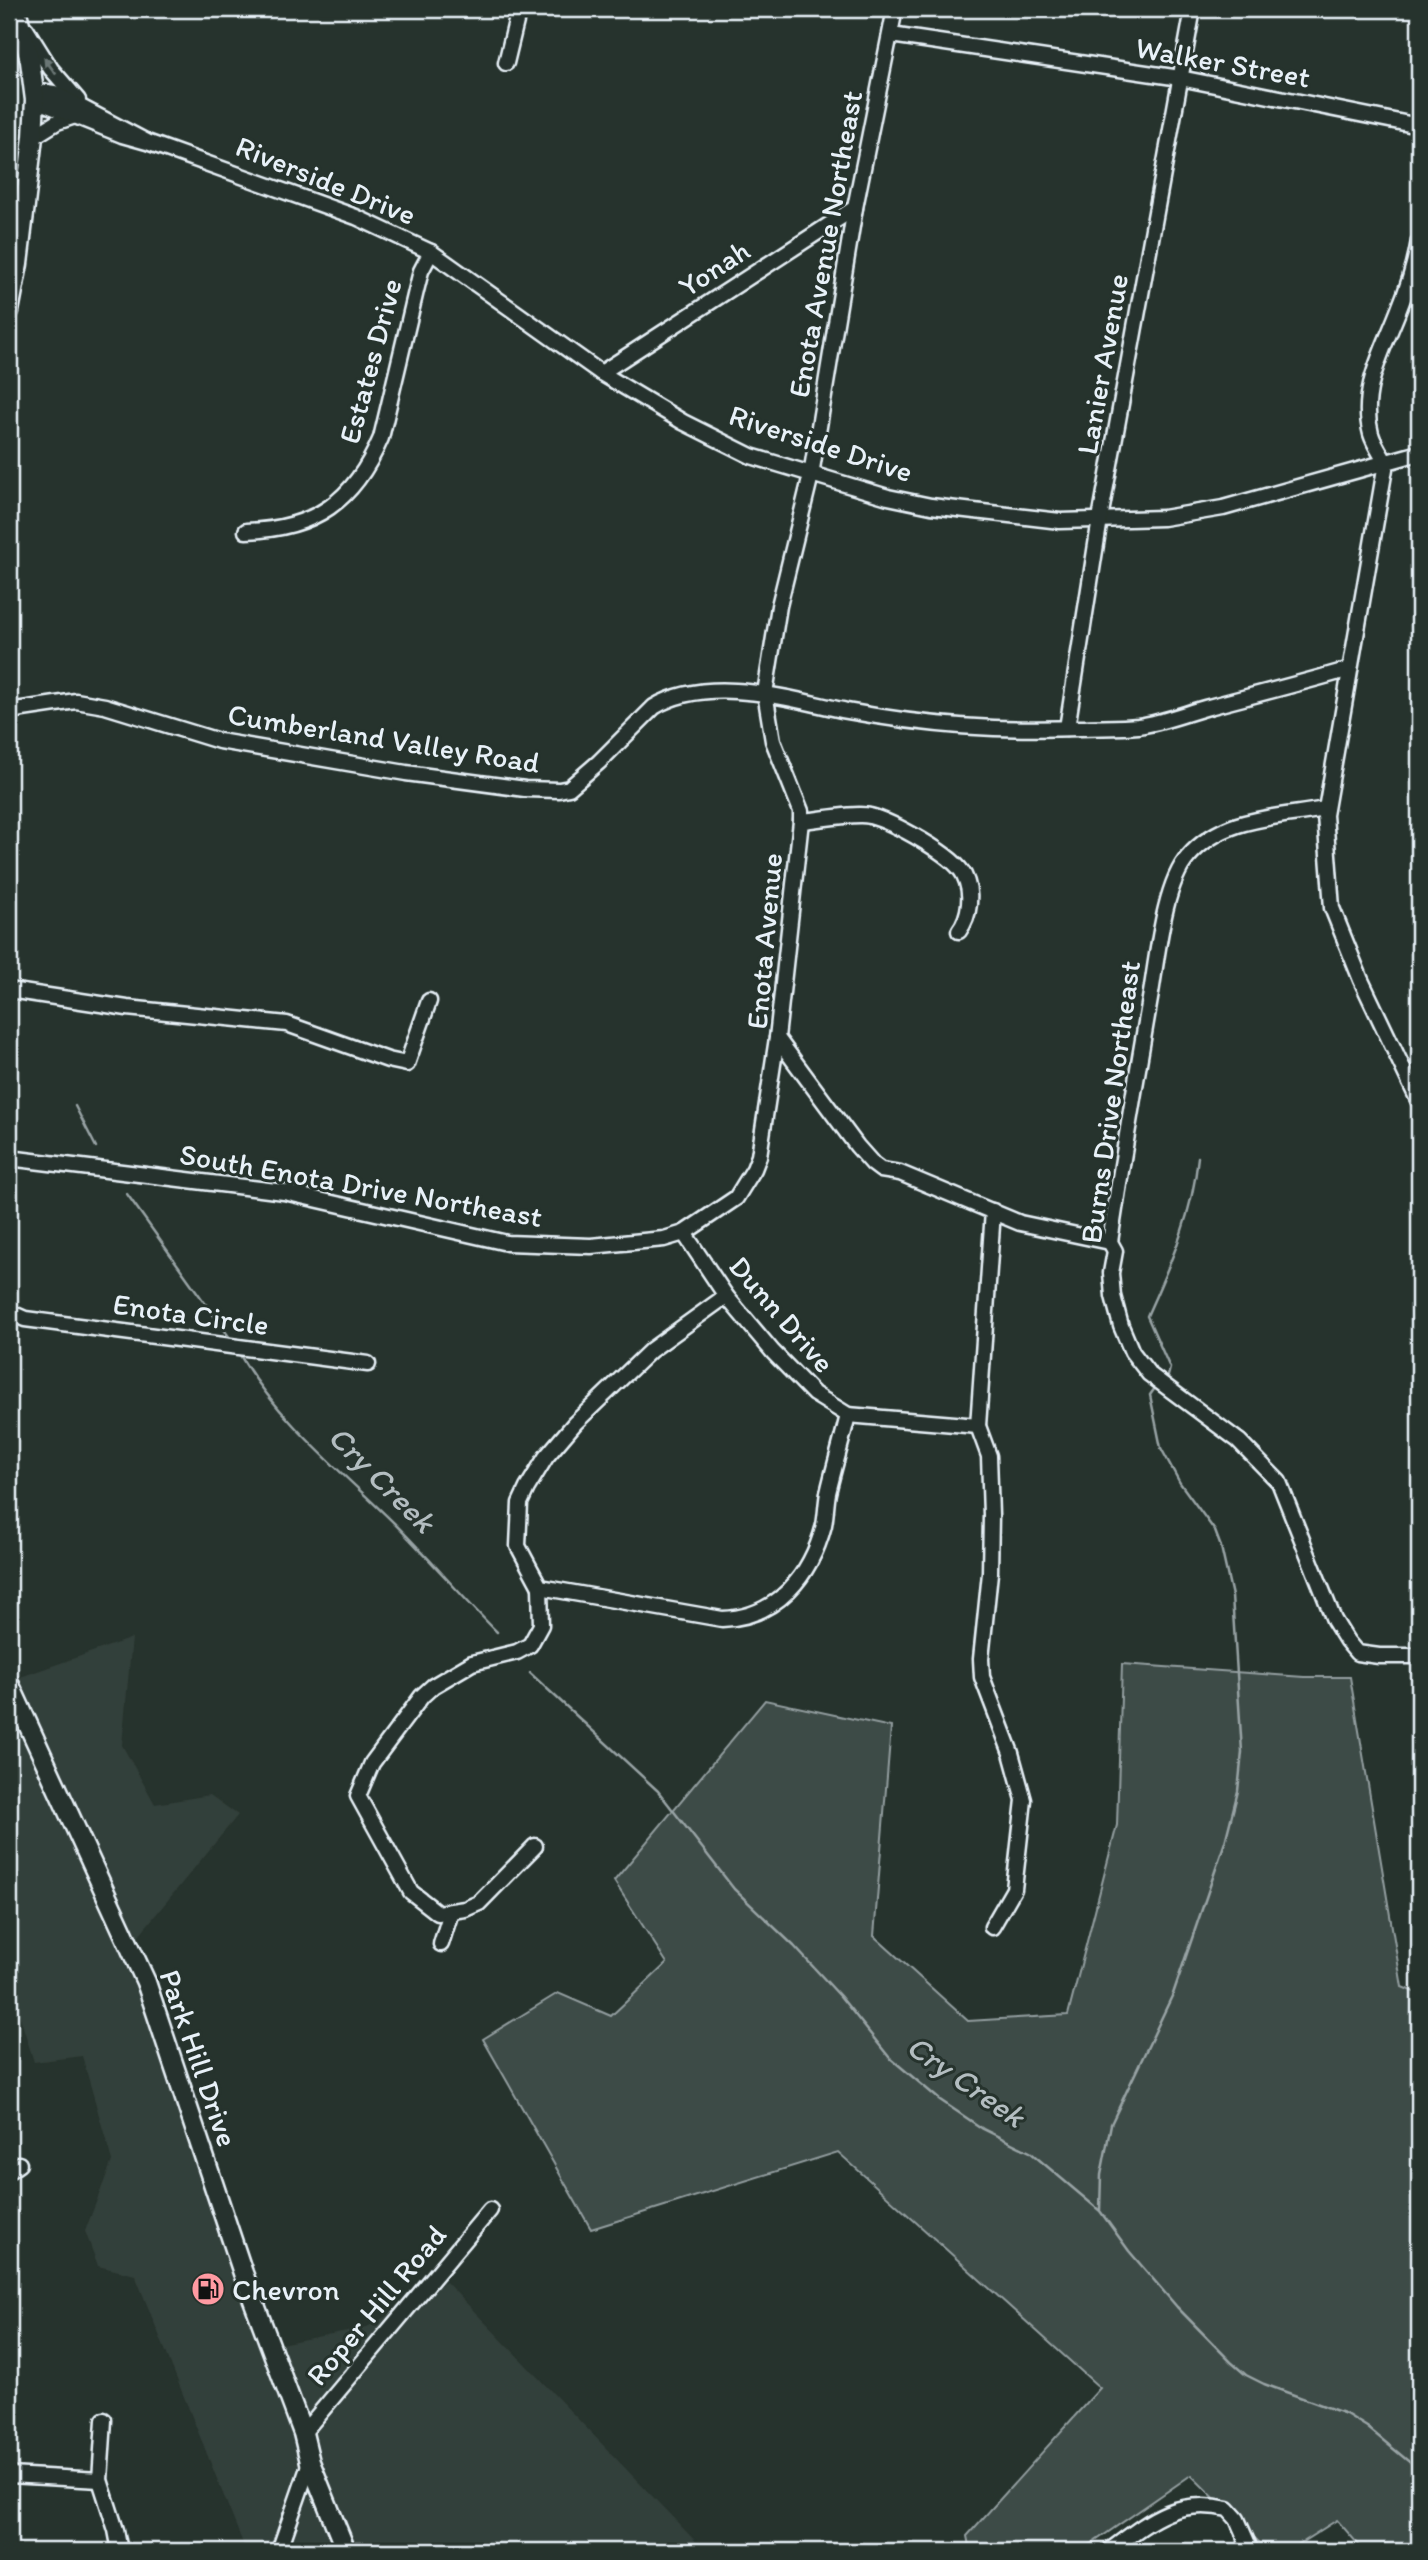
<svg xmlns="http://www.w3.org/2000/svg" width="1428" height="2560" font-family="Itim,sans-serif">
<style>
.built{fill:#333f3a}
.green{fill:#3e4b47;stroke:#939ea0;stroke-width:2}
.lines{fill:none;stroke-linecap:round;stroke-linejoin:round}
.stream{stroke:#98a3a5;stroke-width:2.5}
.minor-casing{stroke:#e8f1f8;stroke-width:19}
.major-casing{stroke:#e8f1f8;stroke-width:23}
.minor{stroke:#26332d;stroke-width:14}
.major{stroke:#26332d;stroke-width:18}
.oneway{fill:#6a7674}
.labels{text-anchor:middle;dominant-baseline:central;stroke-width:6;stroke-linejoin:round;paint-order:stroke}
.street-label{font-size:30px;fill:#e8f1f8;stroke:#26332d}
.poi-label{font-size:30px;fill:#e8f1f8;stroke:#26332d;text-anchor:start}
.water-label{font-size:32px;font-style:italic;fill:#b3bdc0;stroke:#26332d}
</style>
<rect width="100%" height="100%" fill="#26332d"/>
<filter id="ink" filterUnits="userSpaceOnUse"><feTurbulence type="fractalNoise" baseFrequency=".0143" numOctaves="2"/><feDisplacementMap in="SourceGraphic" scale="14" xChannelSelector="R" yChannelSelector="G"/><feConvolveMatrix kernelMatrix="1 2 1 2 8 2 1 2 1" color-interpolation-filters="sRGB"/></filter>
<g filter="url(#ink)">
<!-- built -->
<path class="built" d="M132 1638 122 1745 155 1804 210 1795 238 1815 135 1940 265 2347 367 2327 446 2282 705 2551H246L135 2275 98 2266 85 2231 112 2161 82 2056 34 2062 9 1982V1681Z"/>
<!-- green -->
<path class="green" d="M1122 1664 1304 1677H1350L1402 1987 1419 1994V2551H1364L1337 2520 1288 2551H1268L1191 2475 1081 2551H970L967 2536 1100 2388 838 2152 591 2229 483 2039 558 1993 611 2016 667 1963 614 1881 765 1700 891 1727 874 1936 968 2021 1068 2015 1117 1825Z"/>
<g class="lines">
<!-- stream -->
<g class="stream">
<path d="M75 1106 96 1147"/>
<path d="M127 1194 230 1338"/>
<path d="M240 1355C278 1420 341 1471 395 1524 430 1559 462 1597 497 1632"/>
<path d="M1168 1376 1170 1368 1147 1316C1171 1262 1192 1217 1198 1157"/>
<path d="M530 1673 658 1791 734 1889 794 1946 840 1996 889 2057 940 2100 983 2129 1030 2152 1100 2211 1129 2251 1177 2307 1231 2362 1246 2375 1264 2384 1346 2414 1367 2427 1419 2470"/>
<path d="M1100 2210 1101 2175 1111 2124 1173 1994 1225 1842 1238 1791 1242 1752 1232 1596 1221 1547 1215 1531 1180 1483 1161 1448 1150 1395 1155 1388"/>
</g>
<defs>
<g id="minor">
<path d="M26 29 51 69 78 100"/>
<path d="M891 35 1180 78 1419 126"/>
<path d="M506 63 519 9"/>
<path d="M33 137 57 122 75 116"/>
<path d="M147 142 54 93 47 92 35 100 122 135 147 142 356 217 431 252 601 373 683 422 751 456 888 497 931 506 1060 521 1163 518 1223 508 1419 453"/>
<path d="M1419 241C1415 264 1408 287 1399 309 1384 349 1359 390 1371 434 1374 444 1381 454 1386 463L1325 815 1332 908 1361 980 1419 1102"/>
<path d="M601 373 855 208"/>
<path d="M246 531C315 529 354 501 381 438L416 291 421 271 431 252"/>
<path d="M9 711 76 701 105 706 219 741 406 773 525 789 559 790 569 788 599 762 654 707C709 674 789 699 847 711 928 726 998 731 1080 728 1099 727 1119 728 1138 726 1161 723 1184 714 1205 708 1254 695 1302 683 1350 669"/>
<path d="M1067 728 1100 519 1193 9"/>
<path d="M1325 809C1277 818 1223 816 1188 857 1163 885 1157 961 1150 999 1136 1080 1122 1161 1110 1242L1115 1251 1111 1273 1113 1296 1121 1326 1132 1352 1149 1374 1239 1441 1279 1482 1334 1620 1347 1641 1357 1653 1379 1656H1419"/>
<path d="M801 821C817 820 857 812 870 816 893 822 954 855 964 875 973 893 970 916 959 931"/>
<path d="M9 990 127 1008 287 1024 388 1060 407 1064 429 1001"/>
<path d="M777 1038 857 1146 873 1164 881 1170 900 1173 1020 1223 1110 1242"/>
<path d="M9 1158 284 1192 507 1243 591 1246 664 1239 684 1233 736 1198 754 1169 759 1156 777 1038 801 821V811L773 741 765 693 779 606 811 475 855 208 895 9"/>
<path d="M684 1233 726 1296 773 1352 814 1394 848 1415 978 1426"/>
<path d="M726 1296 651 1350 575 1423 546 1457 527 1488 520 1503 518 1546 540 1587 722 1619C777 1618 811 1575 824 1525 826 1515 826 1504 828 1493 834 1467 842 1441 848 1415"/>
<path d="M9 1312 25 1319 368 1364"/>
<path d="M535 1846 479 1903 465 1909 438 1913 411 1892 358 1796 372 1763 422 1696 433 1686 472 1663 517 1652 530 1645 541 1625 540 1587"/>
<path d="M992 1927 1014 1889 1024 1800 1011 1753 982 1677 981 1659 990 1573 991 1515 989 1456 978 1426 993 1211"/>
<path d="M441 1944 451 1912"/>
<path d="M9 2171 19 2164"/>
<path d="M104 2420 100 2480 116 2530 120 2551"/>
<path d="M303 2433 490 2210"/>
<path d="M9 2475 100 2480"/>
<path d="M279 2551 310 2462"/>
<path d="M1109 2551C1148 2522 1176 2497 1228 2509L1237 2519 1251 2551"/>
</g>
<g id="major">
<path d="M9 311 18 264 33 137 35 100 30 61 16 9"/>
<path d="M9 1683 146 1982 243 2273 303 2433 310 2462 346 2551"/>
</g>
</defs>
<!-- minor casing -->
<use href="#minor" class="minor-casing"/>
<!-- major casing -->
<use href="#major" class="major-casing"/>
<!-- minor -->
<use href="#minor" class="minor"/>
<!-- major -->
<use href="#major" class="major"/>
</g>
<!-- one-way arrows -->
<defs><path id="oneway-solid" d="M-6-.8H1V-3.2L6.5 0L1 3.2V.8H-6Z" transform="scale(1.75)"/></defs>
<use class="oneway" href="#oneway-solid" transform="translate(50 66) rotate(-126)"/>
</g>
<!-- icons -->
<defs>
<symbol id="fuel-disc" viewBox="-11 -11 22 22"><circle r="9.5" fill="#ff9aa2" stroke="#26332d"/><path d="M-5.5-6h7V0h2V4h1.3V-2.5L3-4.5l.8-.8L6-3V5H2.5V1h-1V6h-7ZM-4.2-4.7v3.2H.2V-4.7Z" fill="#111"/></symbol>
</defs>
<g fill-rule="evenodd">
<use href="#fuel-disc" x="189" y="2270" width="38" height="38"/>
</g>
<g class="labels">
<!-- street labels -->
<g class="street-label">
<text transform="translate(1223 62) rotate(10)">Walker Street</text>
<text transform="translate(326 180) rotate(22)">Riverside Drive</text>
<text transform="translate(825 244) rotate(-80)">Enota Avenue Northeast</text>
<text transform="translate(714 268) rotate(-33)">Yonah</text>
<text transform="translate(370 361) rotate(-75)">Estates Drive</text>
<text transform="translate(1102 364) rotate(-80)">Lanier Avenue</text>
<text transform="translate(821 443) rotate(18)">Riverside Drive</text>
<text transform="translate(384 738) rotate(9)">Cumberland Valley Road</text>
<text transform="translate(764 941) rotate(-85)">Enota Avenue</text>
<text transform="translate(1110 1102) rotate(-82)">Burns Drive Northeast</text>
<text transform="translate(361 1185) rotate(10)">South Enota Drive Northeast</text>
<text transform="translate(191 1314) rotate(8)">Enota Circle</text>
<text transform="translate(782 1314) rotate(49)">Dunn Drive</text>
<text transform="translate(199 2058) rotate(71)">Park Hill Drive</text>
<text transform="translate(376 2305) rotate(-50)">Roper Hill Road</text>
</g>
<!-- poi labels -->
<g class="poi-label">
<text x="232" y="2289">Chevron</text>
</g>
<!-- water labels -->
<g class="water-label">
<text transform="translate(382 1479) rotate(45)">Cry Creek</text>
<text transform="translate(966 2081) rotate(35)">Cry Creek</text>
</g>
</g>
<!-- margin -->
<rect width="1428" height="2560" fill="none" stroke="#26332d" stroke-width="35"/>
<rect x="18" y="18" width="1393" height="2525" fill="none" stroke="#e8f1f8" stroke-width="2.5" filter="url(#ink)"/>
</svg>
